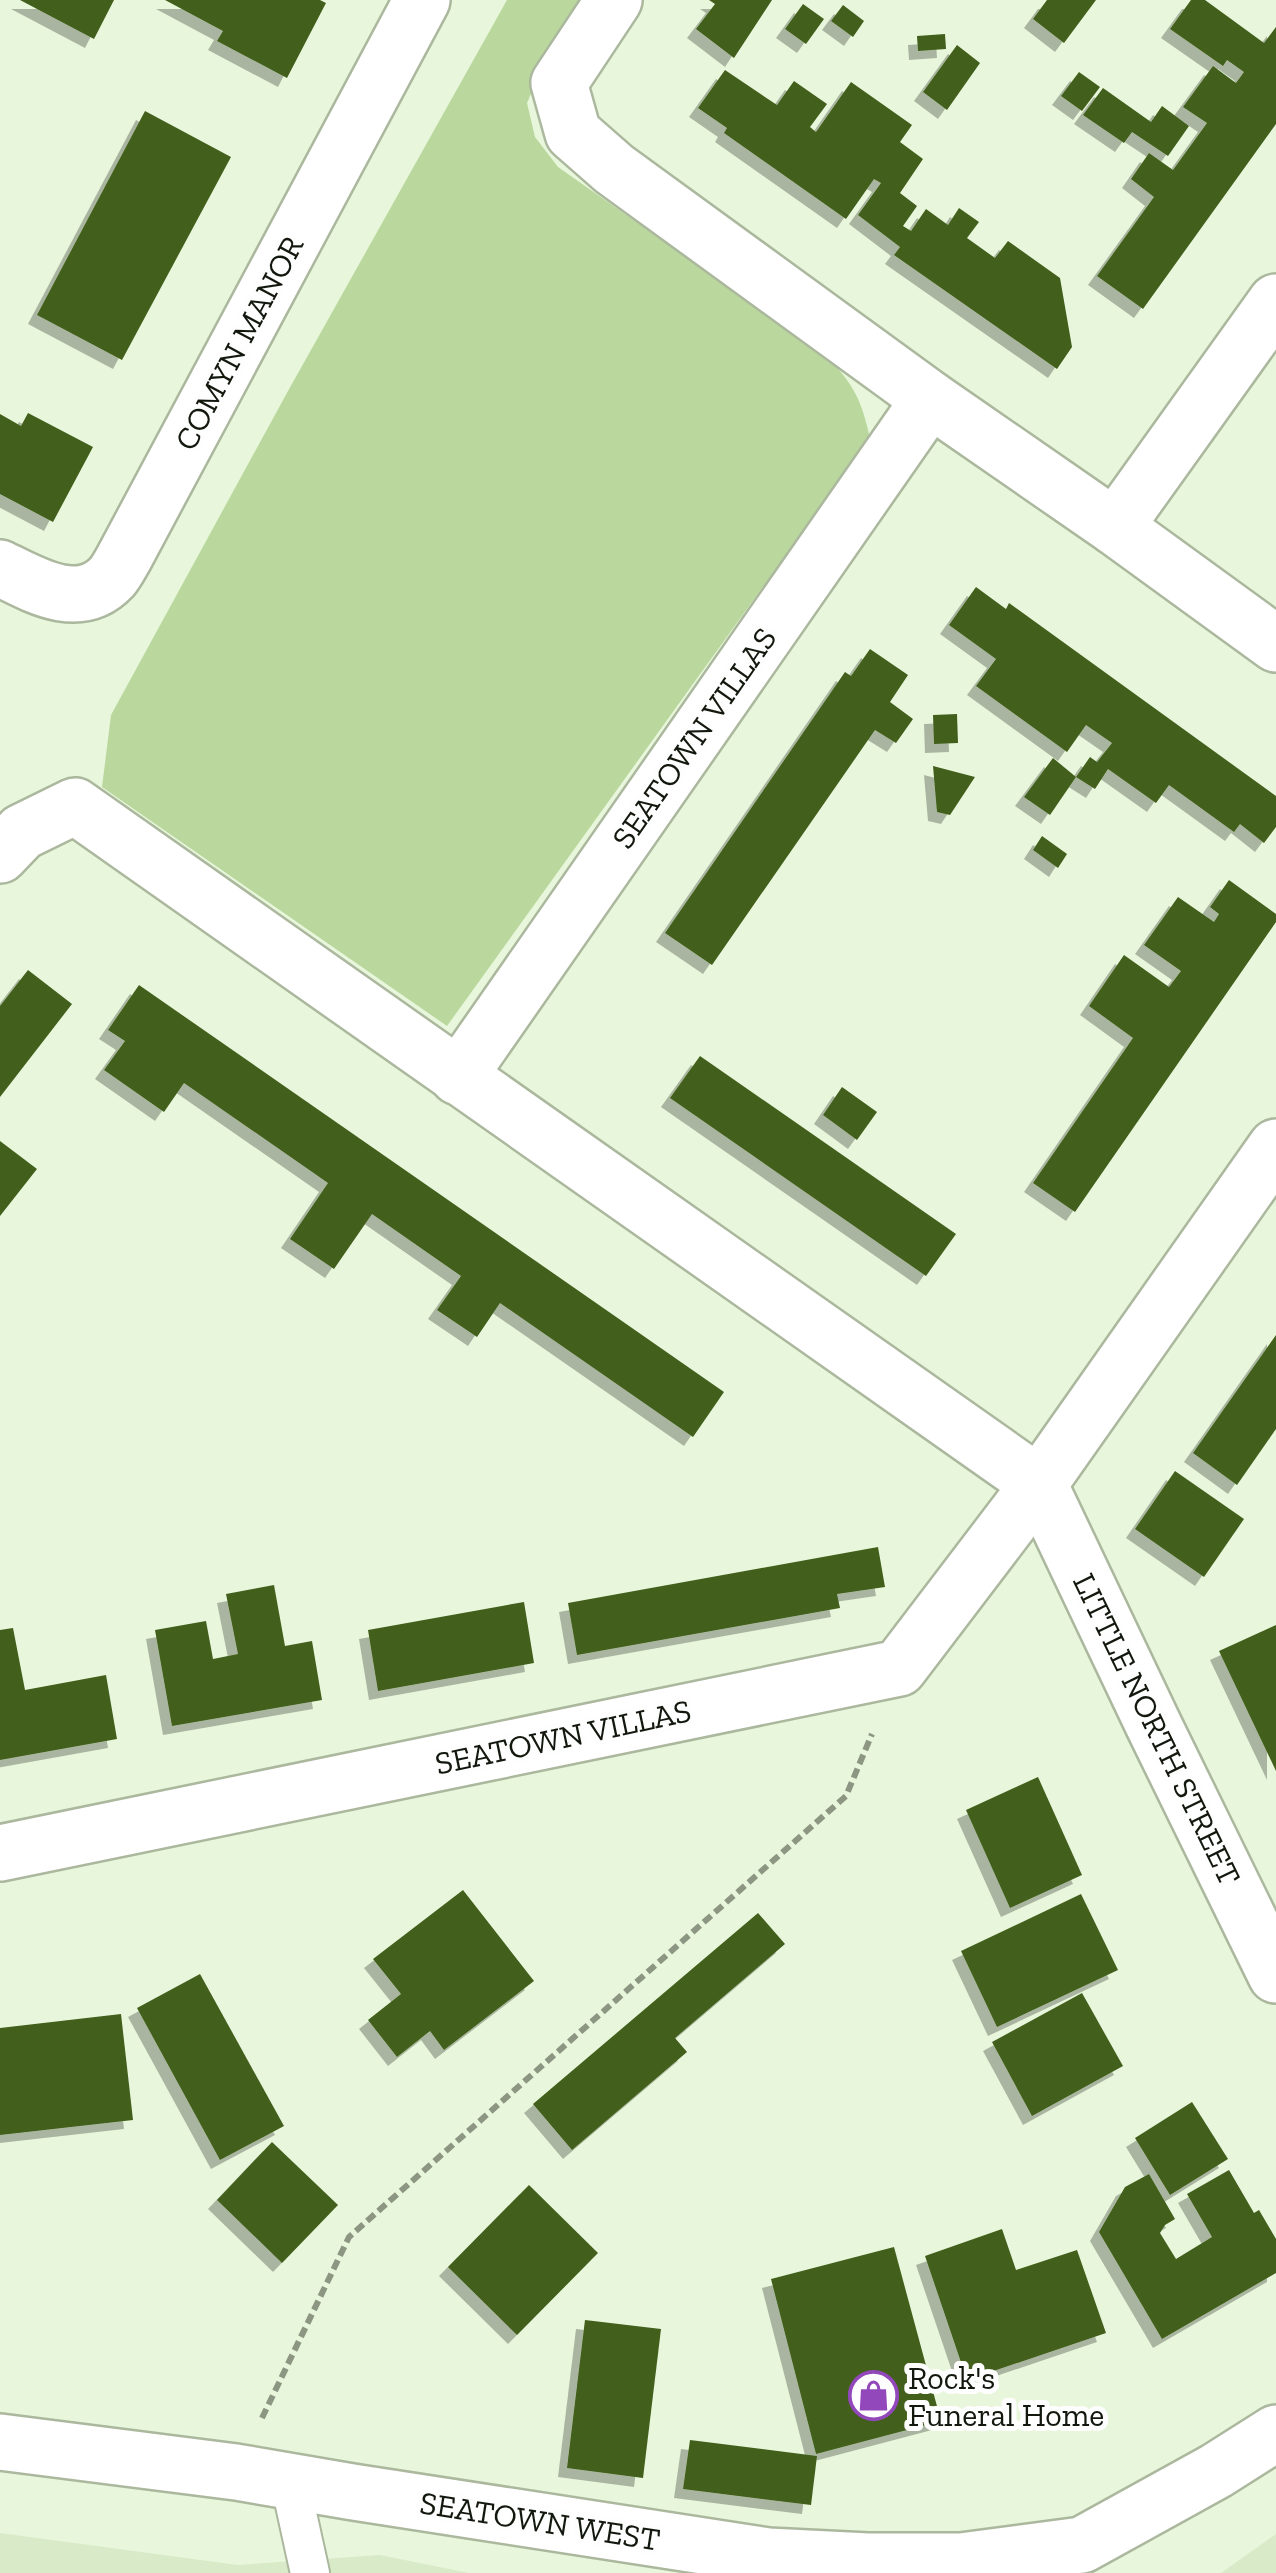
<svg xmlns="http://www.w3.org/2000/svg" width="1276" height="2573" font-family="'Zilla Slab',serif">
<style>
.built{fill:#d8eac8}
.green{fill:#bad79e}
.building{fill:#425f1d;filter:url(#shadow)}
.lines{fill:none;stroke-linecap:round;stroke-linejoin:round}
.service-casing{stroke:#abb89e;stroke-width:42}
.minor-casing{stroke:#abb89e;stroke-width:60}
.secondary-casing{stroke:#abb89e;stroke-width:60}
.path{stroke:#8c9682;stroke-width:6;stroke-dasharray:10 5;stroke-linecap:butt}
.service{stroke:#fff;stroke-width:38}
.minor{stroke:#fff;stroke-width:55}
.secondary{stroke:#fff;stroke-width:55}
.labels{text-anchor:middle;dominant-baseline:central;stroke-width:10;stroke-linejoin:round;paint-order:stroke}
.street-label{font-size:32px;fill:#13180e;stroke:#fefefe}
.poi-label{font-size:32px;fill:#13180e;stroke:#fefefe;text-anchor:start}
</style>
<defs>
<filter id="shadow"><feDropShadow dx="-9" dy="9" stdDeviation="0" flood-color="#0004"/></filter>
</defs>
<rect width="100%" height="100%" fill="#e8f7db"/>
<!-- built -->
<g class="built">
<path d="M0 2533 238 2565 380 2555 469 2573H0Z"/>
<path d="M1276 2534V2573H1221Z"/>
</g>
<!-- green -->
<path class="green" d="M507 0H580L550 49 527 103 535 137 558 167 827 356C854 386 861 398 870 438L447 1026 102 787 111 715 288 391Z"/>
<!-- building -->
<g class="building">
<path d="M20 0H114L94 39Z"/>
<path d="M165 0H320L326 3 287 78 217 41 223 31Z"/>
<path d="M709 0H772L734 58 696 29 715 4Z"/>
<path d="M1047 0H1096L1064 43 1033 19Z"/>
<path d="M1191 0H1205L1264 43 1276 27V124L1143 309 1097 276 1154 197 1131 179 1149 153 1173 170 1207 123 1183 107 1213 66 1236 83 1244 72 1227 60 1223 66 1170 29Z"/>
<path d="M803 4 824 19 806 44 785 29Z"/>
<path d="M843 5 864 21 853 37 831 21Z"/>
<path d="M945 34 946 49 918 51 917 36Z"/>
<path d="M957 45 980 63 947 110 923 92Z"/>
<path d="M725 70 777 105 794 81 827 104 810 127 816 132 851 82 912 125 900 142 923 159 900 193 917 206 903 226 911 231 926 209 948 225 959 208 979 222 967 238 995 258 1008 241 1060 278 1072 347 1057 369 894 255 900 247 858 215 881 183 874 179 846 219 724 133 727 128 698 108Z"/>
<path d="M1079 72 1100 87 1082 111 1061 96Z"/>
<path d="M1103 88 1151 122 1162 106 1189 126 1168 156 1132 132 1124 143 1083 115Z"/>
<path d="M145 111 231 157 122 360 37 315Z"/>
<path d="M28 413 93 447 53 522 0 494V414L21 426Z"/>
<path d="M976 587 1006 609 1009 603 1276 796V827L1264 843 1240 824 1234 832 1169 785 1156 803 1108 769 1095 789 1076 777 1090 757 1097 762 1112 743 1086 725 1067 752 976 686 996 659 949 625Z"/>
<path d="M870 649 908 675 890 702 913 719 896 743 875 730 712 965 665 933 845 672 851 676Z"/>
<path d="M957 714 958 743 934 744 933 715Z"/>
<path d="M1053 758 1076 777 1050 815 1024 797Z"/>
<path d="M933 766 975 777 950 815 937 812Z"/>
<path d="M1042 836 1067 854 1058 868 1033 850Z"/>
<path d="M1229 880 1276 914V922L1075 1212 1033 1183 1133 1038 1089 1006 1124 955 1169 987 1181 971 1144 945 1178 897 1214 922 1219 914 1210 907Z"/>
<path d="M28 970 72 1004 0 1097V1006Z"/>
<path d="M139 985 724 1392 693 1437 500 1303 477 1337 437 1310 461 1276 372 1214 334 1269 290 1239 328 1183 184 1083 164 1112 104 1070 125 1041 108 1030Z"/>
<path d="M700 1056 956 1234 926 1276 670 1098Z"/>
<path d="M842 1087 877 1112 857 1140 823 1115Z"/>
<path d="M0 1141 37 1169 0 1216Z"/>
<path d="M1276 1335V1429L1237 1485 1193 1453Z"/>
<path d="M1175 1471 1244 1519 1204 1577 1135 1529Z"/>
<path d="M878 1547 885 1587 837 1594 840 1608 577 1655 568 1603Z"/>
<path d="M274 1585 285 1646 312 1641 322 1700 172 1726 155 1630 206 1621 213 1659 238 1654 226 1594Z"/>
<path d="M524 1602 534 1663 378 1691 368 1630Z"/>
<path d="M1276 1625V1771L1219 1651Z"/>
<path d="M13 1628 25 1690 106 1675 117 1739 0 1760V1630Z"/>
<path d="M1038 1777 1082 1875 1010 1908 966 1810Z"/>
<path d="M463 1890 534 1981 444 2050 430 2031 397 2057 368 2020 401 1994 373 1959Z"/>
<path d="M1081 1894 1118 1970 997 2027 961 1951Z"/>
<path d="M758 1913 785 1944 675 2038 687 2052 572 2150 533 2104Z"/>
<path d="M200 1974 284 2126 220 2160 137 2008Z"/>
<path d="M1082 1993 1123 2066 1032 2116 992 2042Z"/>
<path d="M121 2014 133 2120 0 2135V2028Z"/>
<path d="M1192 2102 1228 2159 1170 2195 1135 2138Z"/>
<path d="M272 2142 338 2205 282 2263 217 2200Z"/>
<path d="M1229 2170 1254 2213 1259 2210 1276 2239V2273L1162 2339 1099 2232 1125 2187 1149 2174 1175 2219 1165 2225 1160 2233 1176 2259 1212 2237 1187 2194Z"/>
<path d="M529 2185 598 2253 517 2335 448 2267Z"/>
<path d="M1002 2229 1016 2270 1077 2250 1106 2333 967 2380 925 2256Z"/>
<path d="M894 2247 941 2421 816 2454 771 2279Z"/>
<path d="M585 2320 661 2329 643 2478 567 2468Z"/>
<path d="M690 2440 817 2456 811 2505 683 2489Z"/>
</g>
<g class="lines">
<defs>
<path id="service" d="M290 2482 310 2573"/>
<g id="minor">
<path d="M614 0 559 83 573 133 614 169 930 399 1115 527 1276 644"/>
<path d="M1115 527 1276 302"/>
<path d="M0 568C34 585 79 612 112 577 117 571 121 563 125 556L422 0"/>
<path d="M0 855 22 832 75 806 1039 1484 1154 1726 1276 1975"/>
<path d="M458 1077 930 399"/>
<path d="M0 1853 899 1668 1039 1484 1276 1147"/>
</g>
<path id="secondary" d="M0 2442 236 2472 353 2492 768 2556 868 2561H961L1082 2545 1216 2471 1276 2433"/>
</defs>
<!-- service casing -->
<use href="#service" class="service-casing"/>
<!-- minor casing -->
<use href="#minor" class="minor-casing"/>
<!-- secondary casing -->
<use href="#secondary" class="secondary-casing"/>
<!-- path -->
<path class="path" d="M262 2418 349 2237 846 1796 872 1734"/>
<!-- service -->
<use href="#service" class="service"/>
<!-- minor -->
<use href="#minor" class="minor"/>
<!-- secondary -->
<use href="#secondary" class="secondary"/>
</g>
<!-- icons -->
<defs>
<symbol id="shop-ring" viewBox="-11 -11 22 22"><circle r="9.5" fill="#fefefe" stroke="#9248ba" stroke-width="1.5"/><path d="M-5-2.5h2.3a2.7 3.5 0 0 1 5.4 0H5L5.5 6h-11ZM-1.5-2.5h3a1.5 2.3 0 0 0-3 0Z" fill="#9248ba"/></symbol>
</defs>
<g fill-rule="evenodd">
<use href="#shop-ring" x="846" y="2368" width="55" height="55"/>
</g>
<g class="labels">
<!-- street labels -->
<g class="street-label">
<text transform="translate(239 343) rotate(-62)">COMYN MANOR</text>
<text transform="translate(694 738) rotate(-55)">SEATOWN VILLAS</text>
<text transform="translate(1157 1729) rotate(64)">LITTLE NORTH STREET</text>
<text transform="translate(563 1737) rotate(-12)">SEATOWN VILLAS</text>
<text transform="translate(540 2521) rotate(9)">SEATOWN WEST</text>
</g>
<!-- poi labels -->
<g class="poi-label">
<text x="908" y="2378">Rock's<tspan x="908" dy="37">Funeral Home</tspan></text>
</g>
</g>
</svg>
